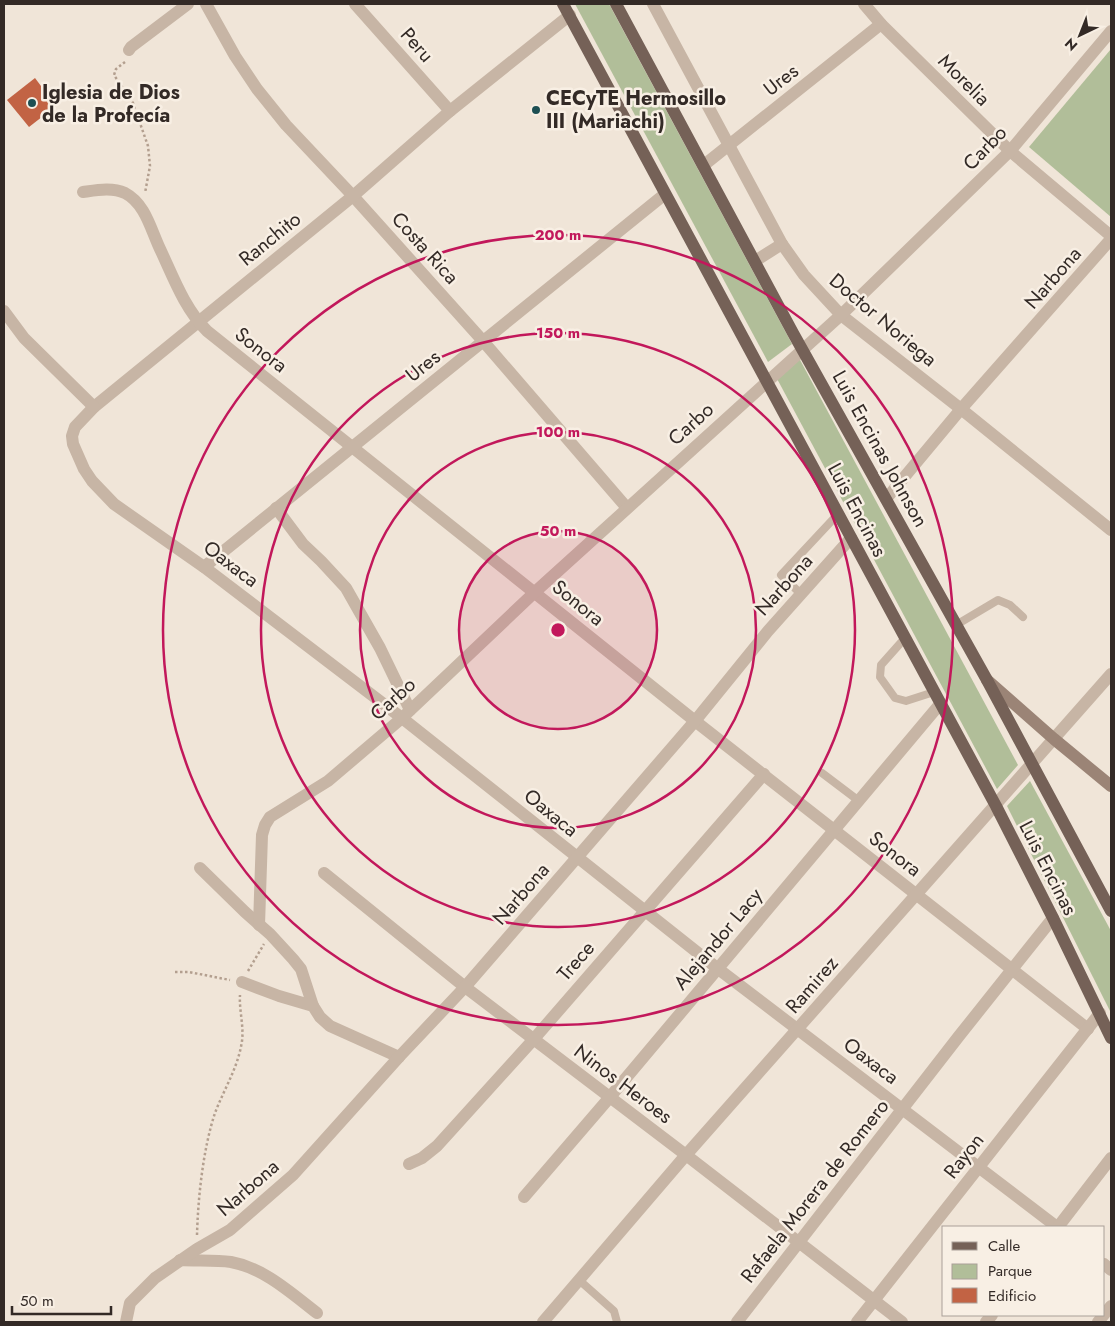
<svg xmlns="http://www.w3.org/2000/svg" width="1115" height="1326" font-family="Jost,sans-serif">
<style>
.green{fill:#b1be99}
.building{fill:#c26344}
.lines{fill:none;stroke-linecap:round;stroke-linejoin:round}
.path{stroke:#b39f8f;stroke-width:2.5;stroke-dasharray:2.5 2.5;stroke-linecap:butt}
.lane{stroke:#c7b5a5;stroke-width:8}
.street{stroke:#c7b5a5;stroke-width:12}
.secondary{stroke:#9b8476;stroke-width:12}
.primary{stroke:#756157;stroke-width:12}
.ring{fill:none;stroke:#c2185b;stroke-width:2.5}
.poi-dot{fill:#1d4f53;stroke:#f8efe4;stroke-width:2}
.labels{text-anchor:middle;dominant-baseline:central;stroke-width:5;stroke-linejoin:round;paint-order:stroke}
.street-label{font-size:20px;fill:#332a26;stroke:#f8efe4}
.poi-label{font-size:20px;font-weight:bold;fill:#332a26;stroke:#f8efe4;text-anchor:start}
.centre{fill:#c2185b;stroke:#f8efe4;stroke-width:2.5}
.ring-label{font-size:15px;text-anchor:middle;font-weight:bold;fill:#c2185b;stroke:#f8efe4;stroke-width:5;stroke-linejoin:round;paint-order:stroke}
</style>
<rect width="100%" height="100%" fill="#f0e5d8"/>
<!-- green -->
<g class="green">
<path d="M575 4H609L792 344 768 362Z"/>
<path d="M1111 49V217L1029 147Z"/>
<path d="M799 358 1018 765 997 789 775 375Z"/>
<path d="M1030 781 1111 931V1013L1007 806Z"/>
</g>
<!-- building -->
<path class="building" d="M35 78 56 106 29 127 7 100Z"/>
<g class="lines">
<!-- path -->
<g class="path">
<path d="M125 62 116 69 114 75 133 103 148 146 150 166 145 193"/>
<path d="M248 971 264 944"/>
<path d="M175 972H189L230 980"/>
<path d="M197 1235C198 1198 203 1149 215 1113 224 1089 238 1068 242 1041 244 1026 239 1010 240 995"/>
</g>
<!-- lane -->
<g class="lane">
<path d="M801 594 781 575 838 514"/>
<path d="M956 625 998 600 1010 605 1023 617"/>
<path d="M905 638 881 665 880 677 895 698 906 701 934 692"/>
<path d="M822 773 859 801"/>
<path d="M579 1280 614 1311 617 1322"/>
</g>
<!-- street -->
<g class="street">
<path d="M206 4 235 56 257 89 286 125 353 196 483 341 627 508"/>
<path d="M355 4 450 111"/>
<path d="M653 4 782 244 804 275 841 315 961 409 1111 530"/>
<path d="M864 4 881 24 1010 151 1111 236"/>
<path d="M570 15 450 111 353 196 94 407 75 427 72 436 73 444 84 469 92 481 114 504 204 567 402 718 717 968 1057 1227"/>
<path d="M129 50 131 47 188 4"/>
<path d="M704 165 881 24"/>
<path d="M83 192C97 190 112 187 125 193 146 204 151 231 161 251 174 279 185 309 207 331L695 721 1088 1029"/>
<path d="M755 261 782 244"/>
<path d="M4 311 24 338 94 407"/>
<path d="M886 499 961 409 1111 239"/>
<path d="M276 508 303 544 321 561 346 588 380 648 410 710"/>
<path d="M204 567 665 194"/>
<path d="M200 868 245 912 270 934 293 959 301 969 313 1006"/>
<path d="M324 873 465 987 686 1155 902 1322"/>
<path d="M259 925 262 835 265 825 270 817 328 781 402 718 535 592 841 315 1010 151 1111 31"/>
<path d="M242 982 279 996 313 1006 320 1017 330 1026 399 1057"/>
<path d="M409 1164 422 1158 437 1146 533 1040 764 774"/>
<path d="M524 1197 610 1097 940 704"/>
<path d="M1058 1227 1111 1158"/>
<path d="M180 1260C197 1261 215 1260 231 1262 264 1268 291 1293 317 1313"/>
<path d="M1104 1264 1111 1270"/>
<path d="M126 1322 130 1303 155 1278 197 1249 230 1230 293 1175 399 1057 465 987 695 721 768 631 851 538"/>
<path d="M543 1322 686 1155 1111 674"/>
<path d="M737 1322 959 1036 1053 918"/>
<path d="M857 1322 1100 1013"/>
<path d="M986 1322 992 1315"/>
<path d="M1098 1322 1111 1306"/>
</g>
<!-- secondary -->
<path class="secondary" d="M987 680 1054 739 1111 786"/>
<!-- primary -->
<g class="primary">
<path d="M563 4 996 806 1053 918 1111 1038"/>
<path d="M616 4 793 333 987 680 1111 911"/>
</g>
</g>
<!-- distance rings -->
<circle cx="558" cy="630" r="99" fill="#c2185b" fill-opacity=".12"/>
<g class="ring">
<circle cx="558" cy="630" r="99"/>
<circle cx="558" cy="630" r="198"/>
<circle cx="558" cy="630" r="297"/>
<circle cx="558" cy="630" r="395"/>
</g>
<!-- markers -->
<g class="poi-dot">
<circle cx="32" cy="103" r="5"/>
<circle cx="536" cy="110" r="5"/>
</g>
<g class="labels">
<!-- street labels -->
<g class="street-label">
<text transform="translate(417 45) rotate(49)">Peru</text>
<text transform="translate(781 80) rotate(-38)">Ures</text>
<text transform="translate(964 80) rotate(45)">Morelia</text>
<text transform="translate(985 148) rotate(-46)">Carbo</text>
<text transform="translate(270 239) rotate(-39)">Ranchito</text>
<text transform="translate(425 248) rotate(48)">Costa Rica</text>
<text transform="translate(1053 278) rotate(-49)">Narbona</text>
<text transform="translate(883 320) rotate(40)">Doctor Noriega</text>
<text transform="translate(261 350) rotate(38)">Sonora</text>
<text transform="translate(423 366) rotate(-39)">Ures</text>
<text transform="translate(691 424) rotate(-42)">Carbo</text>
<text transform="translate(880 449) rotate(61)">Luis Encinas Johnson</text>
<text transform="translate(857 510) rotate(62)">Luis Encinas</text>
<text transform="translate(231 564) rotate(37)">Oaxaca</text>
<text transform="translate(784 585) rotate(-48)">Narbona</text>
<text transform="translate(578 603) rotate(39)">Sonora</text>
<text transform="translate(393 699) rotate(-42)">Carbo</text>
<text transform="translate(551 813) rotate(39)">Oaxaca</text>
<text transform="translate(895 854) rotate(38)">Sonora</text>
<text transform="translate(1048 868) rotate(63)">Luis Encinas</text>
<text transform="translate(521 894) rotate(-49)">Narbona</text>
<text transform="translate(718 939) rotate(-50)">Alejandor Lacy</text>
<text transform="translate(576 961) rotate(-49)">Trece</text>
<text transform="translate(812 985) rotate(-49)">Ramirez</text>
<text transform="translate(871 1061) rotate(37)">Oaxaca</text>
<text transform="translate(623 1084) rotate(37)">Ninos Heroes</text>
<text transform="translate(964 1156) rotate(-52)">Rayon</text>
<text transform="translate(248 1188) rotate(-41)">Narbona</text>
<text transform="translate(815 1191) rotate(-52)">Rafaela Morera de Romero</text>
</g>
<!-- poi labels -->
<g class="poi-label">
<text x="42" y="92">Iglesia de Dios<tspan x="42" dy="23">de la Profecía</tspan></text>
<text x="546" y="98">CECyTE Hermosillo<tspan x="546" dy="23">III (Mariachi)</tspan></text>
</g>
</g>
<circle cx="558" cy="630" r="8" class="centre"/>
<g class="ring-label">
<text x="558" y="240">200 m</text>
<text x="558" y="338">150 m</text>
<text x="558" y="437">100 m</text>
<text x="558" y="536">50 m</text>
</g>
<!-- border -->
<rect width="1115" height="1326" fill="none" stroke="#332a26" stroke-width="10"/>
<!-- legend -->
<rect x="942" y="1226" width="162" height="90" fill="#f8efe4" stroke="#a9a098"/>
<rect x="952" y="1242" width="25" height="8" fill="#756157" stroke="#a9a098"/>
<text x="988" y="1251" font-size="15" fill="#332a26">Calle</text>
<rect x="952" y="1264" width="25" height="15" fill="#b1be99" stroke="#a9a098"/>
<text x="988" y="1276" font-size="15" fill="#332a26">Parque</text>
<rect x="952" y="1288" width="25" height="15" fill="#c26344" stroke="#a9a098"/>
<text x="988" y="1301" font-size="15" fill="#332a26">Edificio</text>
<!-- north arrow -->
<g transform="translate(1080 35) rotate(223)" stroke="#f8efe4" stroke-width="4" paint-order="stroke">
<path d="M0-4L9 19L0 12L-9 19Z" fill="#332a26"/>
<text y="-8" font-size="14" font-weight="bold" text-anchor="middle" fill="#332a26">N</text>
</g>
<!-- scale -->
<path d="M12 1306v8h99v-8" fill="none" stroke="#332a26" stroke-width="2.5"/>
<text x="20" y="1306" font-size="15" fill="#332a26" stroke="#f8efe4" stroke-width="4" paint-order="stroke">50 m</text>
</svg>
